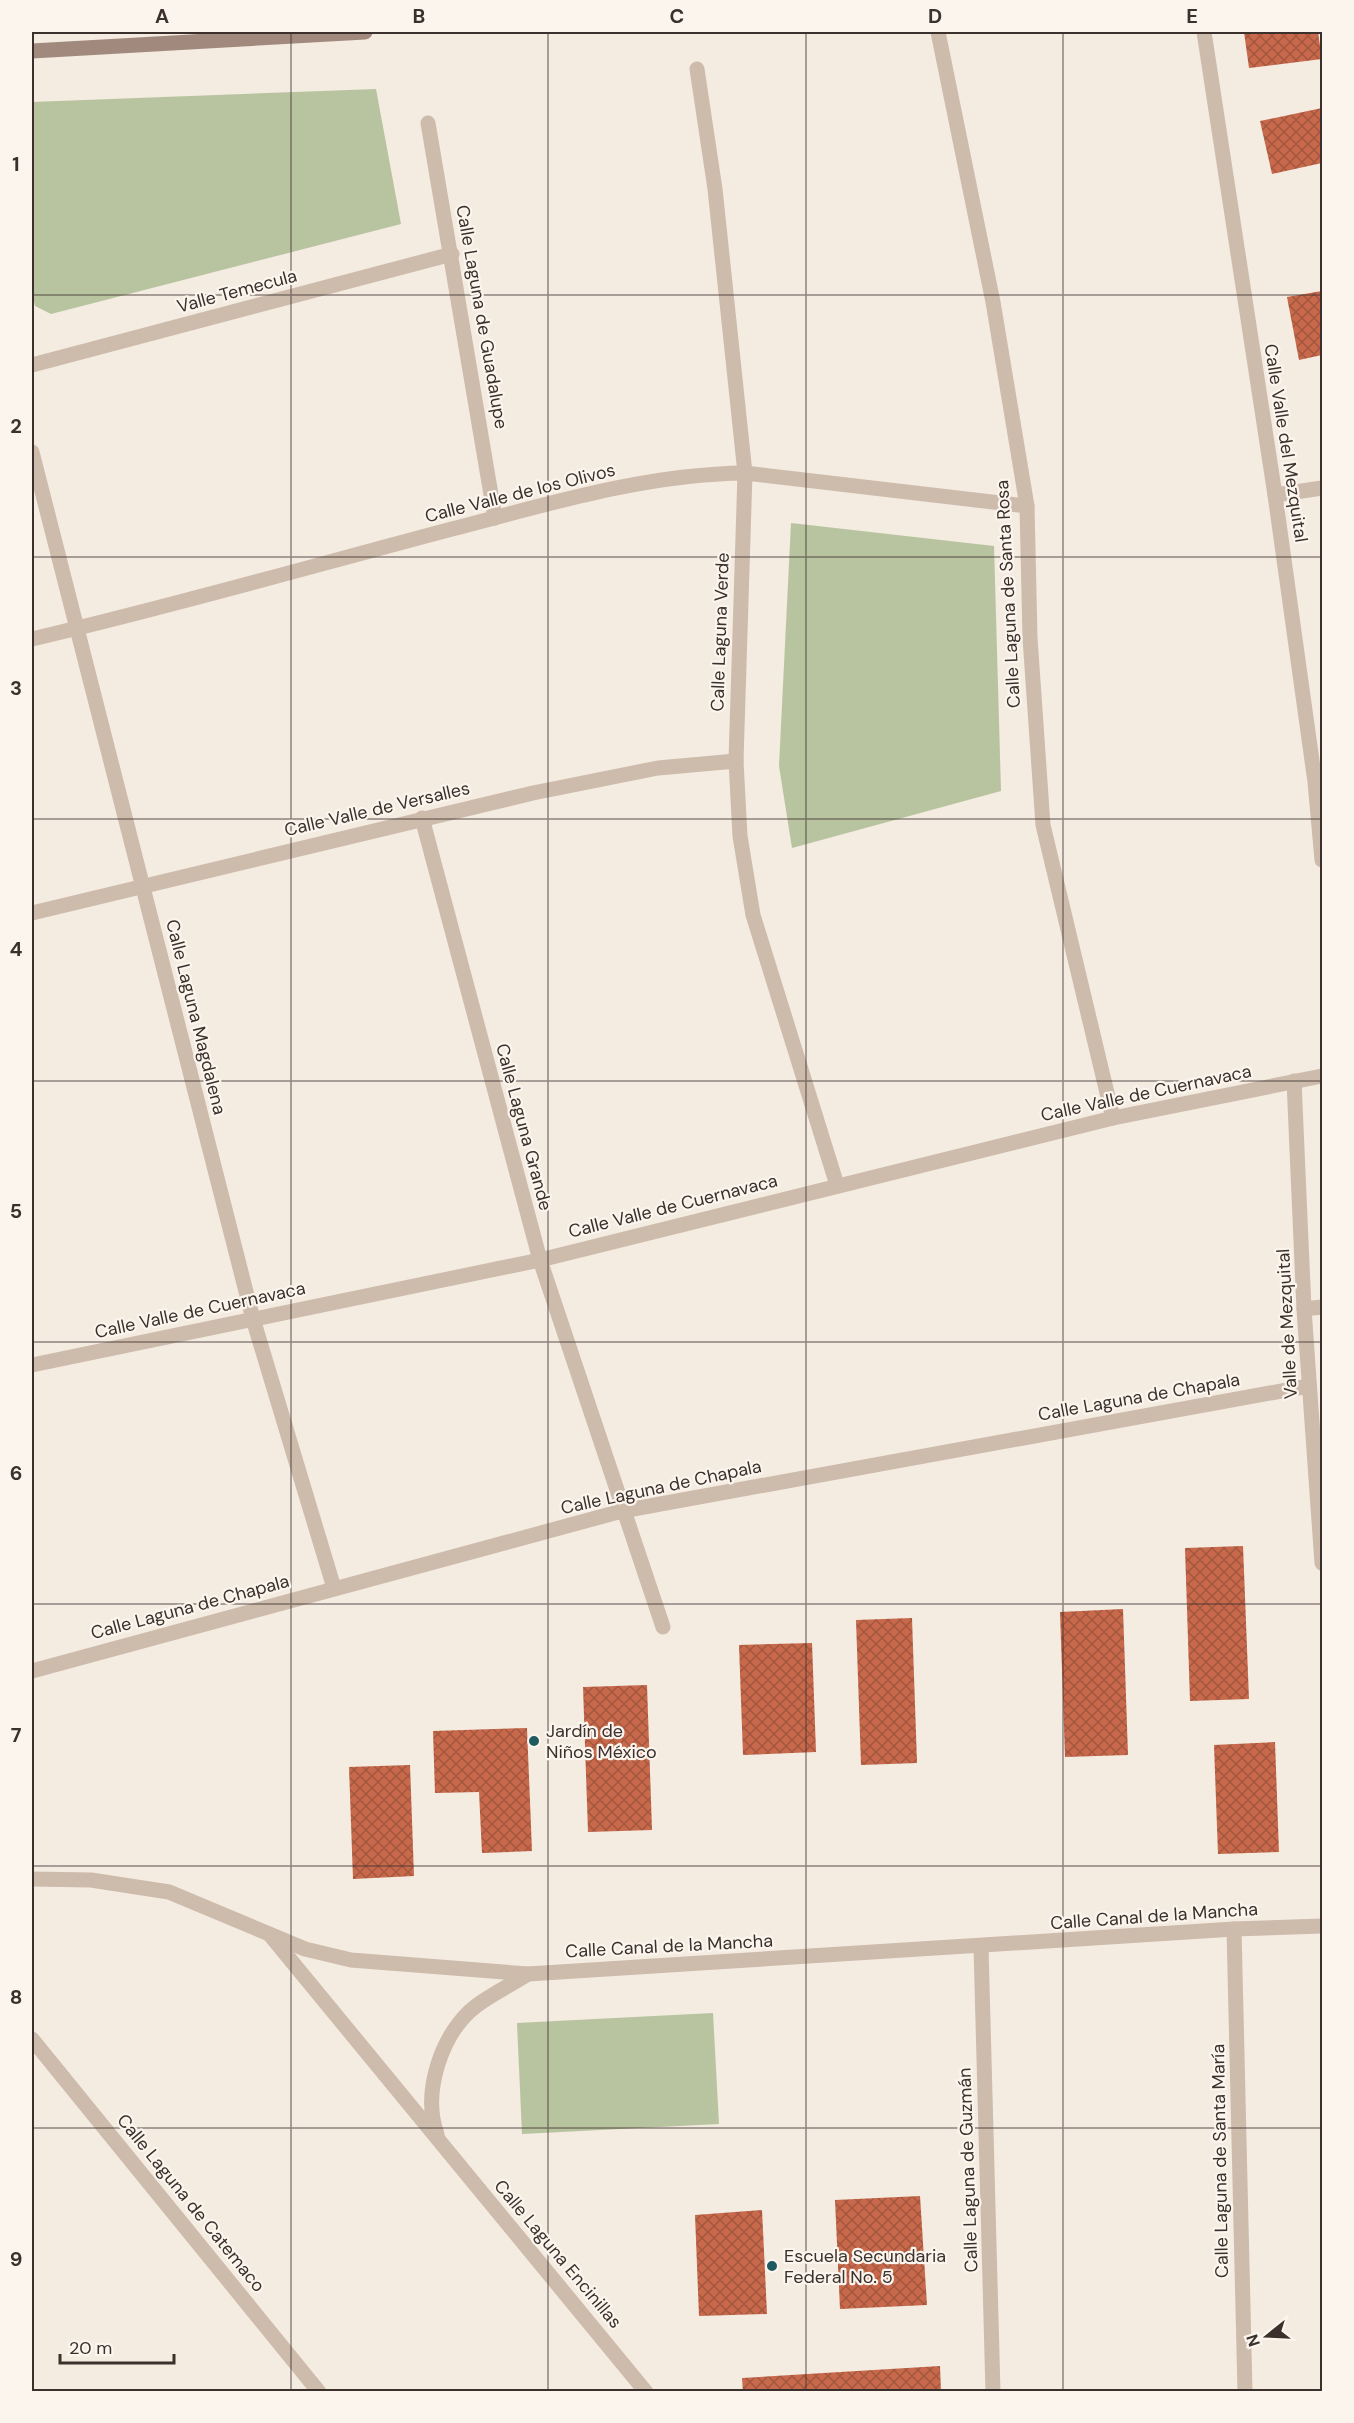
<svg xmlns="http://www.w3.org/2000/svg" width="1354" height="2423" font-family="'DM Sans',sans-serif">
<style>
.park{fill:#b8c4a0}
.building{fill:url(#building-cross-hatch)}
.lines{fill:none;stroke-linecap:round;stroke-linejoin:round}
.street{stroke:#cdbbac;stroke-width:15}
.secondary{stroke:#a18a7d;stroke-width:15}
.grid{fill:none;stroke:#3b302b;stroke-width:1.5;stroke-opacity:0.55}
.poi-dot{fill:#1f5a5e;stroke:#fbf5ee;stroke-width:2}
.labels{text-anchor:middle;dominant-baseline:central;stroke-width:4.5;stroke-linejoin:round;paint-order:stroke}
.street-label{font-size:18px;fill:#3b302b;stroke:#fbf5ee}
.poi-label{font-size:18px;fill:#3b302b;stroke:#fbf5ee;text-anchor:start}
.neatline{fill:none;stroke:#3b302b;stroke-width:2}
.grid-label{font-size:20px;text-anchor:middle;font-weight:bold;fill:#3b302b}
</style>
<defs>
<pattern id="building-cross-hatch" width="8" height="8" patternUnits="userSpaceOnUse" patternTransform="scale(1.5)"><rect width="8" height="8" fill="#c8694b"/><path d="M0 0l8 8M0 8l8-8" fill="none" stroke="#a4573f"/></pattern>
</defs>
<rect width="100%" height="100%" fill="#f4ebe1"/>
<!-- park -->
<g class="park">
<path d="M376 89 401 224 51 314 35 306 32 293V102Z"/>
<path d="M791 523 994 546 1001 791 792 848 779 766Z"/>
<path d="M713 2013 719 2124 522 2134 517 2023Z"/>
</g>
<!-- building -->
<g class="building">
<path d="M1244 32H1318L1322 59 1249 68Z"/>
<path d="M1322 108V163L1272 174 1260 121Z"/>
<path d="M1322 291V355L1299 360 1287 297Z"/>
<path d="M1243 1546 1249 1699 1190 1701 1185 1548Z"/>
<path d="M1123 1609 1128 1755 1065 1757 1060 1612Z"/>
<path d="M912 1618 917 1763 861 1765 856 1620Z"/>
<path d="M812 1643 816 1752 743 1755 739 1645Z"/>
<path d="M647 1685 652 1830 588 1832 583 1687Z"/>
<path d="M527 1728 532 1851 482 1853 479 1792 435 1793 433 1731Z"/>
<path d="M1275 1742 1279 1852 1218 1854 1214 1745Z"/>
<path d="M410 1765 414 1876 353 1879 349 1767Z"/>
<path d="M920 2196 927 2305 840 2309 835 2200Z"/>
<path d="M762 2210 767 2314 699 2316 695 2215Z"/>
<path d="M940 2366 941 2392H743L742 2378Z"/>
</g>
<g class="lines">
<!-- street -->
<g class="street">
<path d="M938 32 993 302 1027 506 1030 638 1043 825 1113 1118"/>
<path d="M1204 32 1275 495 1315 782 1322 860"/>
<path d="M697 69 715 189 745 473 736 761 740 836 753 915 837 1185"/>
<path d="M428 123 495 518"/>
<path d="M32 365 452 254"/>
<path d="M32 452 253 1319 334 1588"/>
<path d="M1275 495 1322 488"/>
<path d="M32 639C173 606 312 566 452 529 548 504 646 474 745 473L1027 506"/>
<path d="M422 818 540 1260 663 1627"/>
<path d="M32 913 533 793 658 768 736 761"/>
<path d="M1294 1081 1304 1309 1322 1563"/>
<path d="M1304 1309 1322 1307"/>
<path d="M32 1365 540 1260 1113 1118 1322 1076"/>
<path d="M32 1671 622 1511 1309 1386"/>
<path d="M32 1879 91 1880 169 1892 305 1949 351 1960 528 1974 1234 1929 1322 1926"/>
<path d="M1234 1929 1245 2392"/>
<path d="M270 1935 646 2392"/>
<path d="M981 1947 993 2392"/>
<path d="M32 2039 319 2392"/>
<path d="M437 2134C422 2093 441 2033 476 2006 492 1994 511 1985 528 1974"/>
</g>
<!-- secondary -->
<path class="secondary" d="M32 51 365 32"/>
</g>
<!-- grid -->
<path class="grid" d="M291 32V2392M548 32V2392M806 32V2392M1063 32V2392M32 295H1322M32 557H1322M32 819H1322M32 1081H1322M32 1342H1322M32 1604H1322M32 1866H1322M32 2128H1322"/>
<!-- markers -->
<g class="poi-dot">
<circle cx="534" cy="1741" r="6"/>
<circle cx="772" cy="2266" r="6"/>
</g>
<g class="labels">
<!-- street labels -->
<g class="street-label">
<text transform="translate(237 291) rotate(-15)">Valle Temecula</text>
<text transform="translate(482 317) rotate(80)">Calle Laguna de Guadalupe</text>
<text transform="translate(1286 443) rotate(81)">Calle Valle del Mezquital</text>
<text transform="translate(520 493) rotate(-14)">Calle Valle de los Olivos</text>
<text transform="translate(1008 594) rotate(-93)">Calle Laguna de Santa Rosa</text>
<text transform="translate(720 632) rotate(-88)">Calle Laguna Verde</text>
<text transform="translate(377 809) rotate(-13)">Calle Valle de Versalles</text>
<text transform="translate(196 1017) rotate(76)">Calle Laguna Magdalena</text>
<text transform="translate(1146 1093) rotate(-12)">Calle Valle de Cuernavaca</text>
<text transform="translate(524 1127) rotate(75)">Calle Laguna Grande</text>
<text transform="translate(673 1206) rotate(-14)">Calle Valle de Cuernavaca</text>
<text transform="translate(200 1310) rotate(-12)">Calle Valle de Cuernavaca</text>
<text transform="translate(1287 1324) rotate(-93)">Valle de Mezquital</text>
<text transform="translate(1139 1397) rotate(-10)">Calle Laguna de Chapala</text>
<text transform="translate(661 1487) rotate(-12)">Calle Laguna de Chapala</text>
<text transform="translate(190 1607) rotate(-15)">Calle Laguna de Chapala</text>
<text transform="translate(1154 1916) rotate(-4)">Calle Canal de la Mancha</text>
<text transform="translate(669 1946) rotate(-3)">Calle Canal de la Mancha</text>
<text transform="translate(1220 2161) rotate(-91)">Calle Laguna de Santa María</text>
<text transform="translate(968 2170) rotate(-92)">Calle Laguna de Guzmán</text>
<text transform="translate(191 2203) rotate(51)">Calle Laguna de Catemaco</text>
<text transform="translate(558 2254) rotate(50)">Calle Laguna Encinillas</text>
</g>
<!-- poi labels -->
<g class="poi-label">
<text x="546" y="1731">Jardín de<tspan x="546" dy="21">Niños México</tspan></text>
<text x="784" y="2256">Escuela Secundaria<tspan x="784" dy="21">Federal No. 5</tspan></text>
</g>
</g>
<!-- border -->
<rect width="1354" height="2423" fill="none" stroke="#fbf5ee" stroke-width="66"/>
<!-- north arrow -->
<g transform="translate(1267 2336) rotate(252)" stroke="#fbf5ee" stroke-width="4.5" paint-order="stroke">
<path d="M0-4.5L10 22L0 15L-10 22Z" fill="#3b302b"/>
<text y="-9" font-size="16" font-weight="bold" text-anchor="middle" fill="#3b302b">N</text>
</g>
<!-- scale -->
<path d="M60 2354v9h114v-9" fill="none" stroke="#3b302b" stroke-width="3"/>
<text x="69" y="2354" font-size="18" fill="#3b302b" stroke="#fbf5ee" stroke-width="4.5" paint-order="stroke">20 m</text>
<rect x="33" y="33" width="1288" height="2357" class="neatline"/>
<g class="grid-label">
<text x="162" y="23">A</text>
<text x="419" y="23">B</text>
<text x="677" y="23">C</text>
<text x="935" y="23">D</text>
<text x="1192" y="23">E</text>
<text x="16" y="171">1</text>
<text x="16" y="433">2</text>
<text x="16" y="695">3</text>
<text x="16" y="956">4</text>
<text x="16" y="1218">5</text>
<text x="16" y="1480">6</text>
<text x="16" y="1742">7</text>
<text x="16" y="2004">8</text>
<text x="16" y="2266">9</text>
</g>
</svg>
